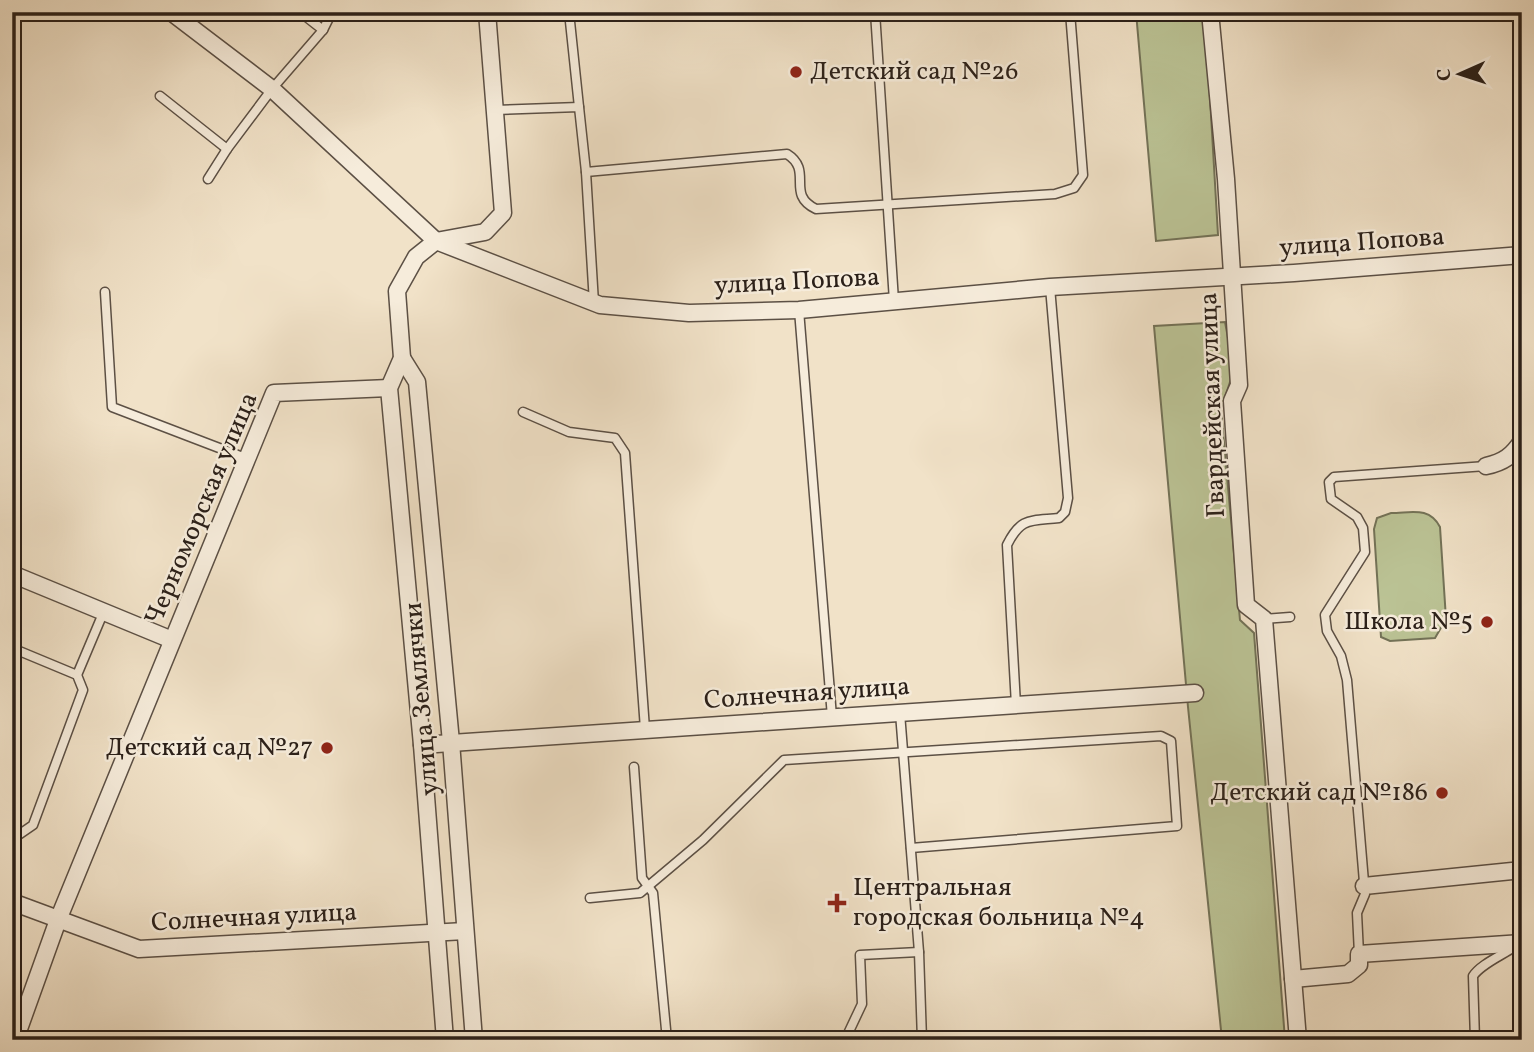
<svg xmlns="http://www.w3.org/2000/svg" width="1534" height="1052" font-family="Vollkorn,serif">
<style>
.green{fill:#bbc395;stroke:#737257;stroke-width:2}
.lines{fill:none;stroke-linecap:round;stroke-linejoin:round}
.service-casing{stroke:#5c5045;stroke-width:11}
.minor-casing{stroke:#5c5045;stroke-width:19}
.service{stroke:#f6ecdb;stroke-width:8}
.minor{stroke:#f6ecdb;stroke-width:16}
.poi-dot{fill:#8f2418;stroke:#f6ecdb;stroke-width:2.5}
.labels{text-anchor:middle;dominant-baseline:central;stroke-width:5;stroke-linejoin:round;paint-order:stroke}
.poi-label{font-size:26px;fill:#2b2019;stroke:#f6ecdb;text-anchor:end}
.street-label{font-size:26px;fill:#2b2019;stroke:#f6ecdb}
</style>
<rect width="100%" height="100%" fill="#f1e2c8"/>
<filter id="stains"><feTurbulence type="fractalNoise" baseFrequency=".00286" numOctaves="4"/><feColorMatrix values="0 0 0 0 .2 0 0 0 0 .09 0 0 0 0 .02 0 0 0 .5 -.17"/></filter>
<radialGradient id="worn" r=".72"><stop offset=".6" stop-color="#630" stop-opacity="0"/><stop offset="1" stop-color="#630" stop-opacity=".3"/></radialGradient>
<!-- green -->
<g class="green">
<path d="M1136 12H1205L1218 235 1156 241Z"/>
<path d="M1225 322 1234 370 1221 409 1240 620 1254 633 1285 1040H1222L1188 707 1154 326Z"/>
<path d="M1391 513C1411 513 1429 506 1440 527L1446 619 1435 638 1390 641 1381 637 1374 529 1377 518Z"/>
</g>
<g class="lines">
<defs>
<g id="service">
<path d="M569 12 579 107"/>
<path d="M875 12 894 301"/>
<path d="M323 30 332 12"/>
<path d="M160 96 227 149 272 89 323 30 300 12"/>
<path d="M495 110 579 107 586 172 787 154C814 171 785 194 816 209L1055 194 1074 188 1083 175 1070 12"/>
<path d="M586 172 594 303"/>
<path d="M208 179 227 149"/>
<path d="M105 292 112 407 248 459"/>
<path d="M799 310 832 717"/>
<path d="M523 412 569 432 615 438 625 453 645 729"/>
<path d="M1264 619 1290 617"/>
<path d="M12 648 77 675 83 690 33 825 17 836 12 835"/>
<path d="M77 675 104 611"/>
<path d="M1016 705 1007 545C1021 517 1030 521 1059 518L1065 512 1068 498 1050 287"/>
<path d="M900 713 919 952 922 1040"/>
<path d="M634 767 642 878 653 893 667 1040"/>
<path d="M590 898 640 893 703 840 784 760 1161 736 1171 741 1177 826 911 848"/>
<path d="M1359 954 1357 913 1365 894 1347 680 1341 656 1327 631 1325 615 1365 552 1363 528 1357 517 1331 499 1329 482 1334 477 1486 466"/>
<path d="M845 1040 862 1004 860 955 919 952"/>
<path d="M1475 1040 1473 976C1481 964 1501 956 1514 947"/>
</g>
<g id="minor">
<path d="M171 12 272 89 436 241 600 305 689 313 799 310 1050 287 1294 273 1522 255"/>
<path d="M1210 12 1226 179 1239 385 1232 401 1246 605 1264 619 1298 1040"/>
<path d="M402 358 417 382 451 742 474 1040"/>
<path d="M1486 466C1504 462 1512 456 1522 441"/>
<path d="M12 574 172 640"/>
<path d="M422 745 1195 693"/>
<path d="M1364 886 1522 870"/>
<path d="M12 902 139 949 465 931"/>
<path d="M1293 979 1348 974 1359 965V954L1522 943"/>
<path d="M15 1040 58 920 274 393 389 388"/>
<path d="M445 1040 422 745 389 388 402 358 397 291 416 257 436 241 485 232 503 213 487 12"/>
</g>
</defs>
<!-- service casing -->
<use href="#service" class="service-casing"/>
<!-- minor casing -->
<use href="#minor" class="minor-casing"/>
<!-- service -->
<use href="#service" class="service"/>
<!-- minor -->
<use href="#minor" class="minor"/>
</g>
<!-- markers -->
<g class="poi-dot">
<circle cx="796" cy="72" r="7"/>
<circle cx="1487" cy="622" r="7"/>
<circle cx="327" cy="748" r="7"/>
<circle cx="1442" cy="793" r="7"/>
<path d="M833.5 892.5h7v7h7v7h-7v7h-7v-7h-7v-7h7z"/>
</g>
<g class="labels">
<!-- poi labels -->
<g class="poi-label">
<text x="810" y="72" text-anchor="start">Детский сад №26</text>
<text x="1473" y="622">Школа №5</text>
<text x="313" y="748">Детский сад №27</text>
<text x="1428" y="793">Детский сад №186</text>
<text x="853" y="888" text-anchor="start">Центральная<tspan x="853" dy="30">городская больница №4</tspan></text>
</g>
<!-- street labels -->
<g class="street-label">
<text transform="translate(1362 243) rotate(-4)">улица Попова</text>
<text transform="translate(797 282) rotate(-3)">улица Попова</text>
<text transform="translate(1213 405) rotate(-92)">Гвардейская улица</text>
<text transform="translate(202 509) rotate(-67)">Черноморская улица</text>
<text transform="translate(807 694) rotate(-4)">Солнечная улица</text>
<text transform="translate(422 699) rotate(-95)">улица Землячки</text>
<text transform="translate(254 918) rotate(-3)">Солнечная улица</text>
</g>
</g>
<!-- margin -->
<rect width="1534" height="1052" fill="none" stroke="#f1e2c8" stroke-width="42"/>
<rect x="14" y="14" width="1506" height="1024" fill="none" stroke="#2b2019" stroke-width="3.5"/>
<rect x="21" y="21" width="1492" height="1010" fill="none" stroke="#2b2019" stroke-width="2"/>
<!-- north arrow -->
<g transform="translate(1460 74) rotate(267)" stroke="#f6ecdb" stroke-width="5" paint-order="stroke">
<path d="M0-5L12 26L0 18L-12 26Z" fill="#2b2019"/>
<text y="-10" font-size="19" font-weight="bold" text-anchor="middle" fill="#2b2019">С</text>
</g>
<rect width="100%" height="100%" filter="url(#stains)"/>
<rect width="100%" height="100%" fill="url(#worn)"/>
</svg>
